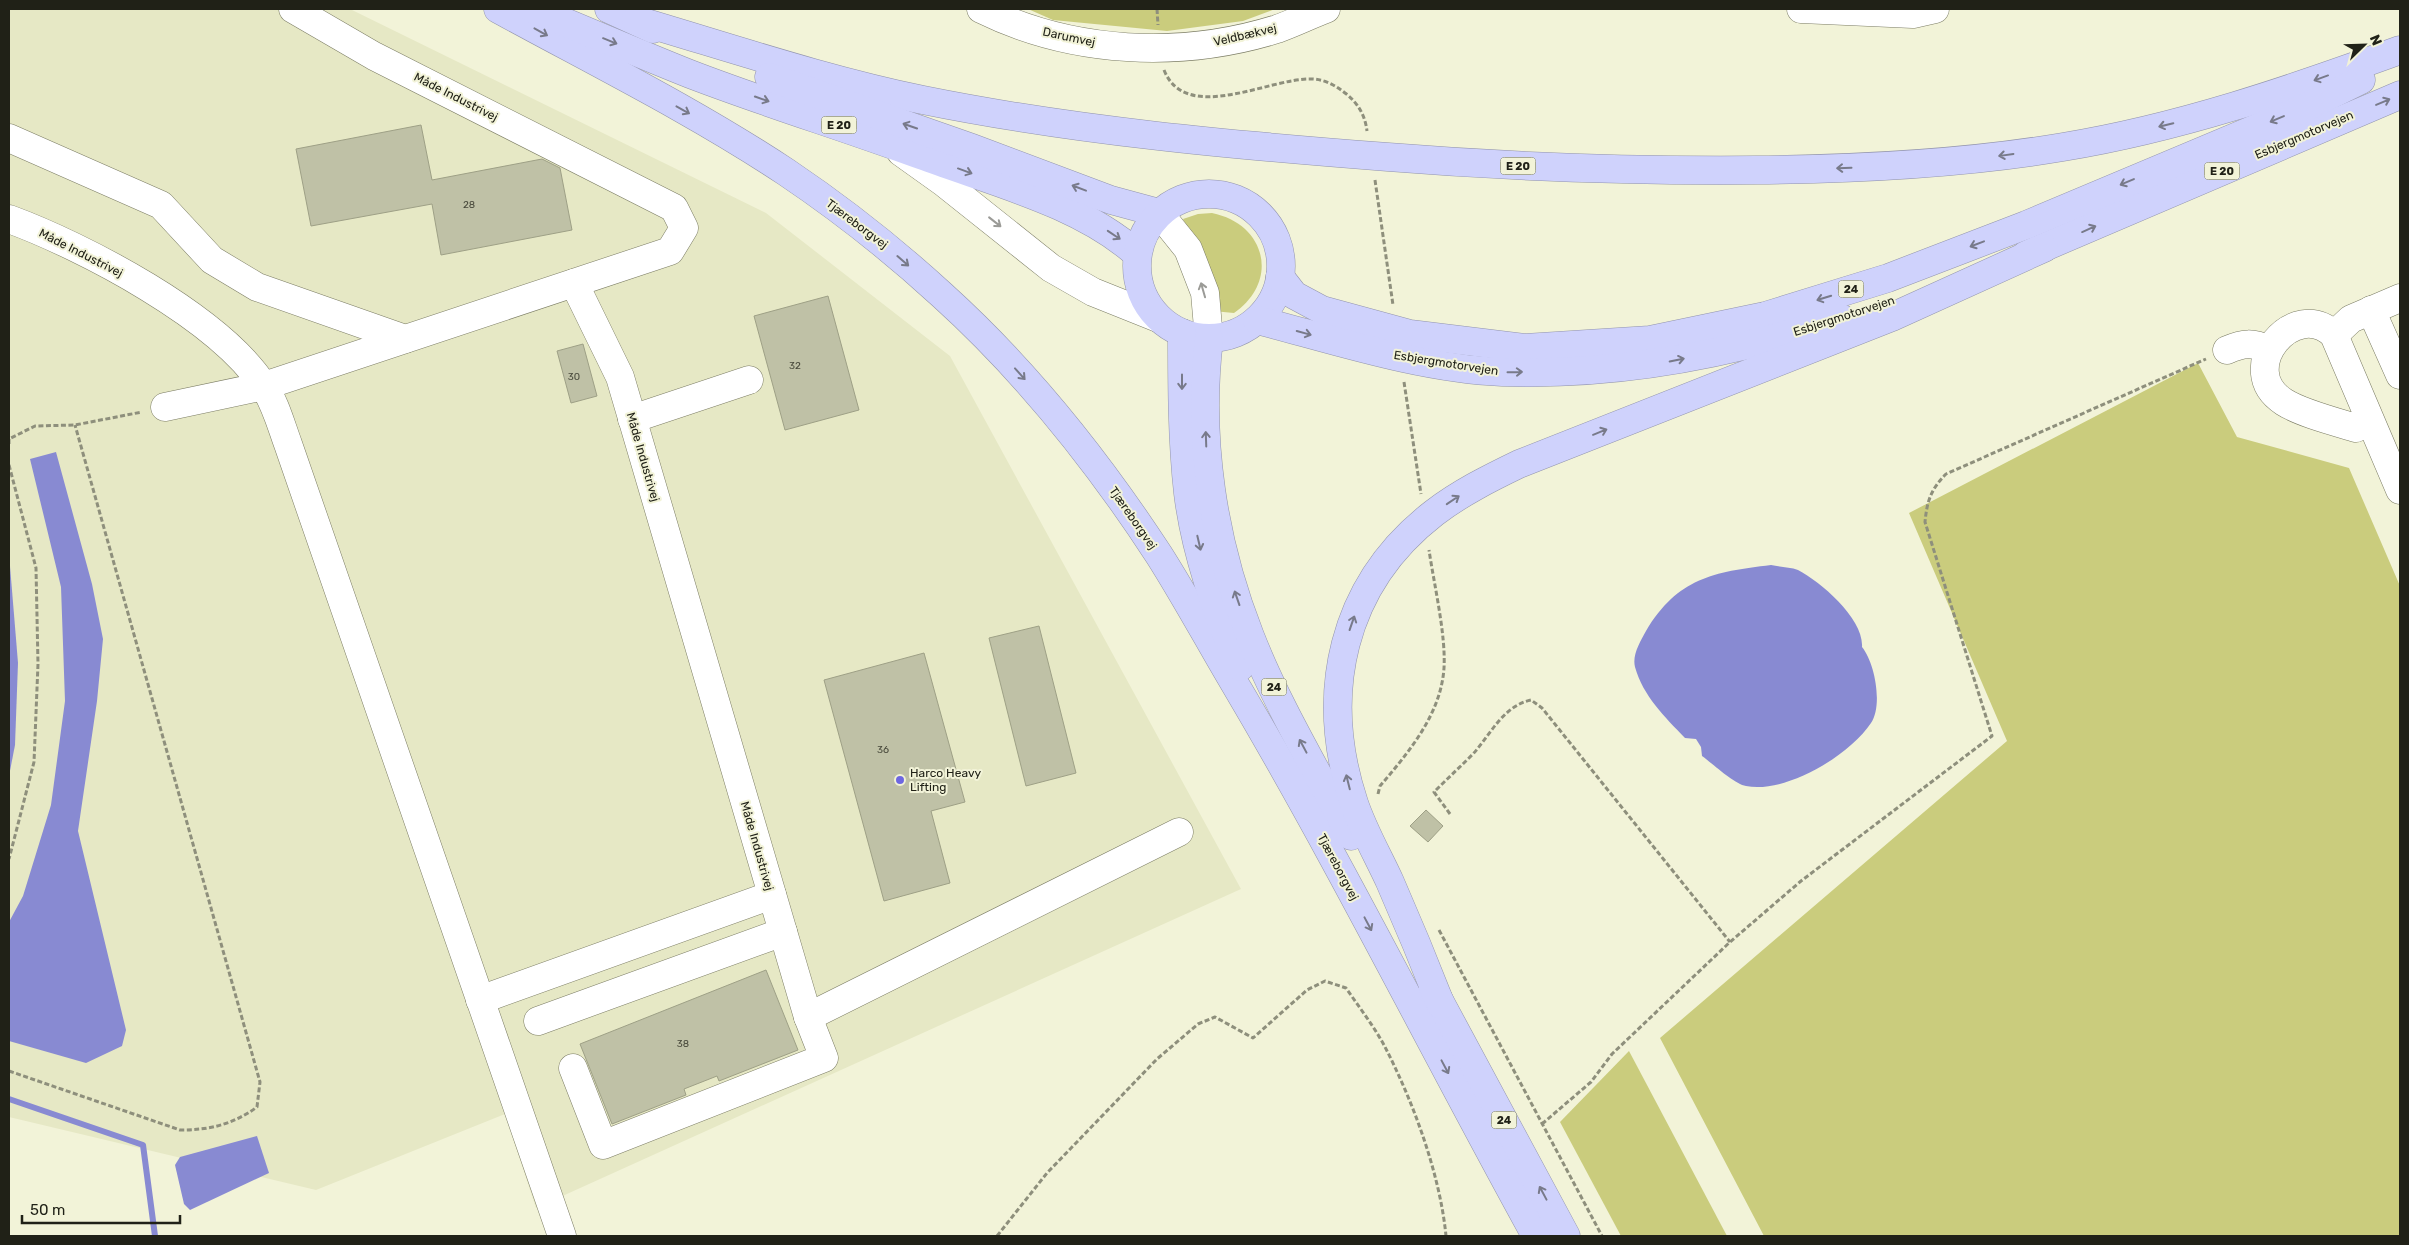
<svg xmlns="http://www.w3.org/2000/svg" width="2409" height="1245" font-family="Rubik,sans-serif">
<style>
.built{fill:#e6e8c5}
.green{fill:#cacc7d}
.water{fill:#888ad2}
.lines{fill:none;stroke-linecap:round;stroke-linejoin:round}
.stream{stroke:#888ad2;stroke-width:6}
.building{fill:#bfc1a6;stroke:#9ea086}
.minor-casing{stroke:#7c7d65;stroke-width:29}
.highway-casing{stroke:#9294ac;stroke-width:29}
.path{stroke:#8e8f7c;stroke-width:3;stroke-dasharray:5 2.5;stroke-linecap:butt}
.minor{stroke:#fff;stroke-width:28}
.highway{stroke:#cfd2fc;stroke-width:28}
.oneway{stroke:#787a8a}
.oneway2{stroke:#9b9b97}
.poi-dot{fill:#6e67e1;stroke:#f2f3d8;stroke-width:2}
.labels{text-anchor:middle;dominant-baseline:central;stroke-width:4;stroke-linejoin:round;paint-order:stroke}
.number-label{font-size:10px;fill:#48493b}
.shield{fill:#f2f3d8;stroke:#5f6051;stroke-width:1}
.shield-label{font-size:11px;font-weight:bold;fill:#202117}
.street-label{font-size:12px;fill:#202117;stroke:#f2f3d8}
.poi-label{font-size:12px;fill:#202117;stroke:#f2f3d8;text-anchor:start}
</style>
<rect width="100%" height="100%" fill="#f2f3d8"/>
<!-- built -->
<path class="built" d="M9 9H350L766 213 950 356 1241 889 536 1208 505 1114 316 1190 9 1117Z"/>
<!-- green -->
<g class="green">
<path d="M1028 9H1275L1243 21 1167 31 1053 20Z"/>
<path d="M1212 213C1266 224 1280 281 1234 313L1213 311 1192 237 1183 219 1198 214Z"/>
<path d="M2198 363 2237 437 2349 468 2400 586V1236H1764L1660 1038 2007 741 1909 513Z"/>
<path d="M1629 1051 1727 1236H1621L1560 1122Z"/>
</g>
<!-- water -->
<g class="water">
<path d="M56 452 92 584 103 639 97 701 78 831 126 1030 122 1046 86 1063 9 1041V922L23 896 51 805 65 701 61 587 30 459Z"/>
<path d="M9 554 18 663 15 745 9 776Z"/>
<path d="M1771 565C1779 567 1790 567 1798 570 1821 582 1864 619 1862 647 1875 663 1883 705 1871 723 1849 756 1785 794 1746 786 1734 784 1712 763 1702 756L1701 747 1696 739 1685 738C1665 717 1643 696 1635 667 1632 655 1640 642 1646 631 1678 578 1713 572 1771 565Z"/>
<path d="M257 1136 269 1173 190 1210 184 1204 175 1165 180 1157Z"/>
</g>
<g class="lines">
<!-- stream -->
<path class="stream" d="M9 1099 143 1145 155 1236"/>
</g>
<!-- building -->
<g class="building">
<path d="M421 125 432 180 542 159 560 168 572 230 441 255 432 204 311 226 296 149Z"/>
<path d="M828 296 859 410 785 430 754 316Z"/>
<path d="M583 344 597 396 571 403 557 351Z"/>
<path d="M1039 626 1076 773 1026 786 989 638Z"/>
<path d="M924 653 965 802 931 811 950 883 884 901 824 680Z"/>
<path d="M1426 810 1443 826 1428 842 1410 826Z"/>
<path d="M766 970 798 1050 719 1081 717 1076 684 1089 686 1095 612 1124 580 1044Z"/>
</g>
<g class="lines">
<defs>
<g id="minor">
<path d="M981 9C1072 54 1181 59 1277 29 1294 23 1310 15 1326 9"/>
<path d="M1801 9 1913 14 1935 9"/>
<path d="M9 138 161 205 212 260 257 287 405 339"/>
<path d="M901 152 943 182 1051 268 1093 292 1158 318"/>
<path d="M1159 213 1188 249 1205 293 1209 339"/>
<path d="M9 219C85 247 218 317 263 385 275 402 281 425 288 444L562 1236"/>
<path d="M574 283 620 377 808 1017 1179 832"/>
<path d="M2371 310 2400 375"/>
<path d="M2334 335 2351 319 2400 298"/>
<path d="M2227 350C2243 343 2253 342 2268 350"/>
<path d="M165 407 264 386 670 251 684 228 674 208 374 56 293 9"/>
<path d="M632 419 749 380"/>
<path d="M2370 420 2356 428C2336 422 2301 413 2284 402 2233 369 2295 296 2334 335L2400 490"/>
<path d="M480 1000 772 895"/>
<path d="M538 1021 783 932"/>
<path d="M573 1068 603 1145 824 1058 808 1017"/>
</g>
<g id="highway">
<path d="M498 9C595 62 694 111 786 172 841 209 893 250 942 295 1026 371 1097 460 1159 555 1187 599 1212 646 1239 691 1344 869 1436 1055 1536 1236"/>
<path d="M533 9C585 30 637 53 690 74 768 104 848 128 926 157 996 183 1081 204 1137 254"/>
<path d="M609 9 653 29"/>
<path d="M636 20C731 48 826 80 923 100 1076 131 1233 145 1388 157 1511 167 1634 171 1757 170 1859 169 1962 164 2063 147 2179 128 2290 90 2400 50"/>
<path d="M769 77 972 148 1111 200 1159 213"/>
<circle cx="1209" cy="266" r="72"/>
<path d="M2026 255 2400 95"/>
<path d="M1280 277 1294 295 1322 310 1410 334 1525 348 1650 340 1765 316 1888 278 2026 225 2302 109 2361 80"/>
<path d="M1257 320C1334 340 1422 369 1502 372 1616 376 1733 354 1841 318"/>
<path d="M1182 333C1182 387 1182 439 1188 493 1195 550 1217 614 1240 667"/>
<path d="M1209 339C1197 440 1213 542 1250 636 1277 705 1317 771 1351 836"/>
<path d="M1433 989 1566 1236"/>
<path d="M1441 1005C1425 964 1408 923 1390 882 1378 856 1363 830 1354 803 1318 694 1341 585 1434 513 1460 493 1490 478 1519 464L1892 317 2044 248"/>
</g>
</defs>
<!-- minor casing -->
<use href="#minor" class="minor-casing"/>
<!-- highway casing -->
<use href="#highway" class="highway-casing"/>
<!-- path -->
<g class="path">
<path d="M1157 9 1158 25"/>
<path d="M1164 70C1186 125 1269 78 1311 79 1324 79 1335 85 1345 93 1358 103 1365 115 1367 131"/>
<path d="M1375 180 1393 305"/>
<path d="M1404 382 1421 494"/>
<path d="M9 444V439L35 426 75 425 142 412"/>
<path d="M9 465 36 568 38 664 34 762 9 859"/>
<path d="M1378 794 1380 786C1409 752 1441 714 1444 668 1446 635 1434 584 1429 550"/>
<path d="M1450 814 1434 792C1447 779 1460 767 1473 754 1491 734 1503 706 1531 700L1542 708 1730 942"/>
<path d="M1439 930 1602 1236"/>
<path d="M9 1071 180 1130C209 1130 232 1125 257 1107L260 1082 75 425"/>
<path d="M1542 1124 1591 1082 1612 1054 1730 942 1801 881 1992 736 1925 522C1927 501 1931 489 1946 474L2206 359"/>
<path d="M997 1236 1047 1173 1157 1059 1198 1024 1215 1017 1253 1038 1307 990 1325 981 1346 988C1359 1007 1373 1025 1384 1045 1413 1101 1440 1174 1446 1236"/>
</g>
<!-- minor -->
<use href="#minor" class="minor"/>
<!-- highway -->
<use href="#highway" class="highway"/>
</g>
<!-- one-way arrows -->
<defs><path id="oneway-shaft" d="M-6 0H5M1.5-3L5.5 0L1.5 3" fill="none" stroke-width="1.6" stroke-linecap="round" stroke-linejoin="round" transform="scale(1.25)"/></defs>
<g class="oneway">
<use href="#oneway-shaft" transform="translate(541 32) rotate(29)"/>
<use href="#oneway-shaft" transform="translate(610 41) rotate(22)"/>
<use href="#oneway-shaft" transform="translate(2321 78) rotate(160)"/>
<use href="#oneway-shaft" transform="translate(762 99) rotate(19)"/>
<use href="#oneway-shaft" transform="translate(2383 102) rotate(-23)"/>
<use href="#oneway-shaft" transform="translate(683 110) rotate(29)"/>
<use href="#oneway-shaft" transform="translate(2277 119) rotate(157)"/>
<use href="#oneway-shaft" transform="translate(2166 125) rotate(167)"/>
<use href="#oneway-shaft" transform="translate(910 126) rotate(-161)"/>
<use href="#oneway-shaft" transform="translate(2006 155) rotate(172)"/>
<use href="#oneway-shaft" transform="translate(1844 168) rotate(178)"/>
<use href="#oneway-shaft" transform="translate(965 171) rotate(20)"/>
<use href="#oneway-shaft" transform="translate(2127 182) rotate(157)"/>
<use href="#oneway-shaft" transform="translate(1079 188) rotate(-159)"/>
<use href="#oneway-shaft" transform="translate(2089 229) rotate(-24)"/>
<use href="#oneway-shaft" transform="translate(1114 235) rotate(34)"/>
<use href="#oneway-shaft" transform="translate(1977 244) rotate(159)"/>
<use href="#oneway-shaft" transform="translate(903 261) rotate(41)"/>
<use href="#oneway-shaft" transform="translate(1824 298) rotate(163)"/>
<use href="#oneway-shaft" transform="translate(1304 333) rotate(15)"/>
<use href="#oneway-shaft" transform="translate(1677 360) rotate(-12)"/>
<use href="#oneway-shaft" transform="translate(1515 372) rotate(-1)"/>
<use href="#oneway-shaft" transform="translate(1020 374) rotate(48)"/>
<use href="#oneway-shaft" transform="translate(1182 382) rotate(90)"/>
<use href="#oneway-shaft" transform="translate(1600 432) rotate(-22)"/>
<use href="#oneway-shaft" transform="translate(1206 439) rotate(-92)"/>
<use href="#oneway-shaft" transform="translate(1453 500) rotate(-34)"/>
<use href="#oneway-shaft" transform="translate(1199 543) rotate(77)"/>
<use href="#oneway-shaft" transform="translate(1237 598) rotate(-109)"/>
<use href="#oneway-shaft" transform="translate(1352 623) rotate(-71)"/>
<use href="#oneway-shaft" transform="translate(1303 746) rotate(-118)"/>
<use href="#oneway-shaft" transform="translate(1348 782) rotate(-104)"/>
<use href="#oneway-shaft" transform="translate(1368 924) rotate(62)"/>
<use href="#oneway-shaft" transform="translate(1445 1067) rotate(62)"/>
<use href="#oneway-shaft" transform="translate(1543 1193) rotate(-118)"/>
</g>
<g class="oneway2">
<use href="#oneway-shaft" transform="translate(995 222) rotate(38)"/>
<use href="#oneway-shaft" transform="translate(1203 290) rotate(-106)"/>
</g>
<!-- markers -->
<circle class="poi-dot" cx="900" cy="780" r="5"/>
<g class="labels">
<!-- number labels -->
<g class="number-label">
<text x="469" y="205">28</text>
<text x="795" y="366">32</text>
<text x="574" y="377">30</text>
<text x="883" y="750">36</text>
<text x="683" y="1044">38</text>
</g>
<!-- shield labels -->
<g class="shield">
<rect x="821.5" y="116.5" width="35" height="17" rx="4"/>
<rect x="1500.5" y="157.5" width="35" height="17" rx="4"/>
<rect x="2204.5" y="162.5" width="35" height="17" rx="4"/>
<rect x="1838.5" y="280.5" width="25" height="17" rx="4"/>
<rect x="1261.5" y="678.5" width="25" height="17" rx="4"/>
<rect x="1491.5" y="1111.5" width="25" height="17" rx="4"/>
</g>
<g class="shield-label">
<text x="839" y="125">E 20</text>
<text x="1518" y="166">E 20</text>
<text x="2222" y="171">E 20</text>
<text x="1851" y="289">24</text>
<text x="1274" y="687">24</text>
<text x="1504" y="1120">24</text>
</g>
<!-- street labels -->
<g class="street-label">
<text transform="translate(1245 35) rotate(-13)">Veldbækvej</text>
<text transform="translate(1069 37) rotate(12)">Darumvej</text>
<text transform="translate(456 97) rotate(27)">Måde Industrivej</text>
<text transform="translate(2304 135) rotate(-23)">Esbjergmotorvejen</text>
<text transform="translate(857 224) rotate(37)">Tjæreborgvej</text>
<text transform="translate(81 253) rotate(27)">Måde Industrivej</text>
<text transform="translate(1844 316) rotate(-18)">Esbjergmotorvejen</text>
<text transform="translate(1446 363) rotate(9)">Esbjergmotorvejen</text>
<text transform="translate(643 457) rotate(74)">Måde Industrivej</text>
<text transform="translate(1133 518) rotate(55)">Tjæreborgvej</text>
<text transform="translate(757 846) rotate(74)">Måde Industrivej</text>
<text transform="translate(1338 867) rotate(62)">Tjæreborgvej</text>
</g>
<!-- poi labels -->
<g class="poi-label">
<text x="910" y="773">Harco Heavy<tspan x="910" dy="14">Lifting</tspan></text>
</g>
</g>
<!-- border -->
<rect width="2409" height="1245" fill="none" stroke="#202117" stroke-width="20"/>
<!-- north arrow -->
<g transform="translate(2364 45) rotate(67)" stroke="#f2f3d8" stroke-width="4" paint-order="stroke">
<path d="M0-4L9 19L0 12L-9 19Z" fill="#202117"/>
<text y="-8" font-size="14" font-weight="bold" text-anchor="middle" fill="#202117">N</text>
</g>
<!-- scale -->
<path d="M22 1215v8h158v-8" fill="none" stroke="#202117" stroke-width="2.5"/>
<text x="30" y="1215" font-size="15" fill="#202117" stroke="#f2f3d8" stroke-width="4" paint-order="stroke">50 m</text>
</svg>
